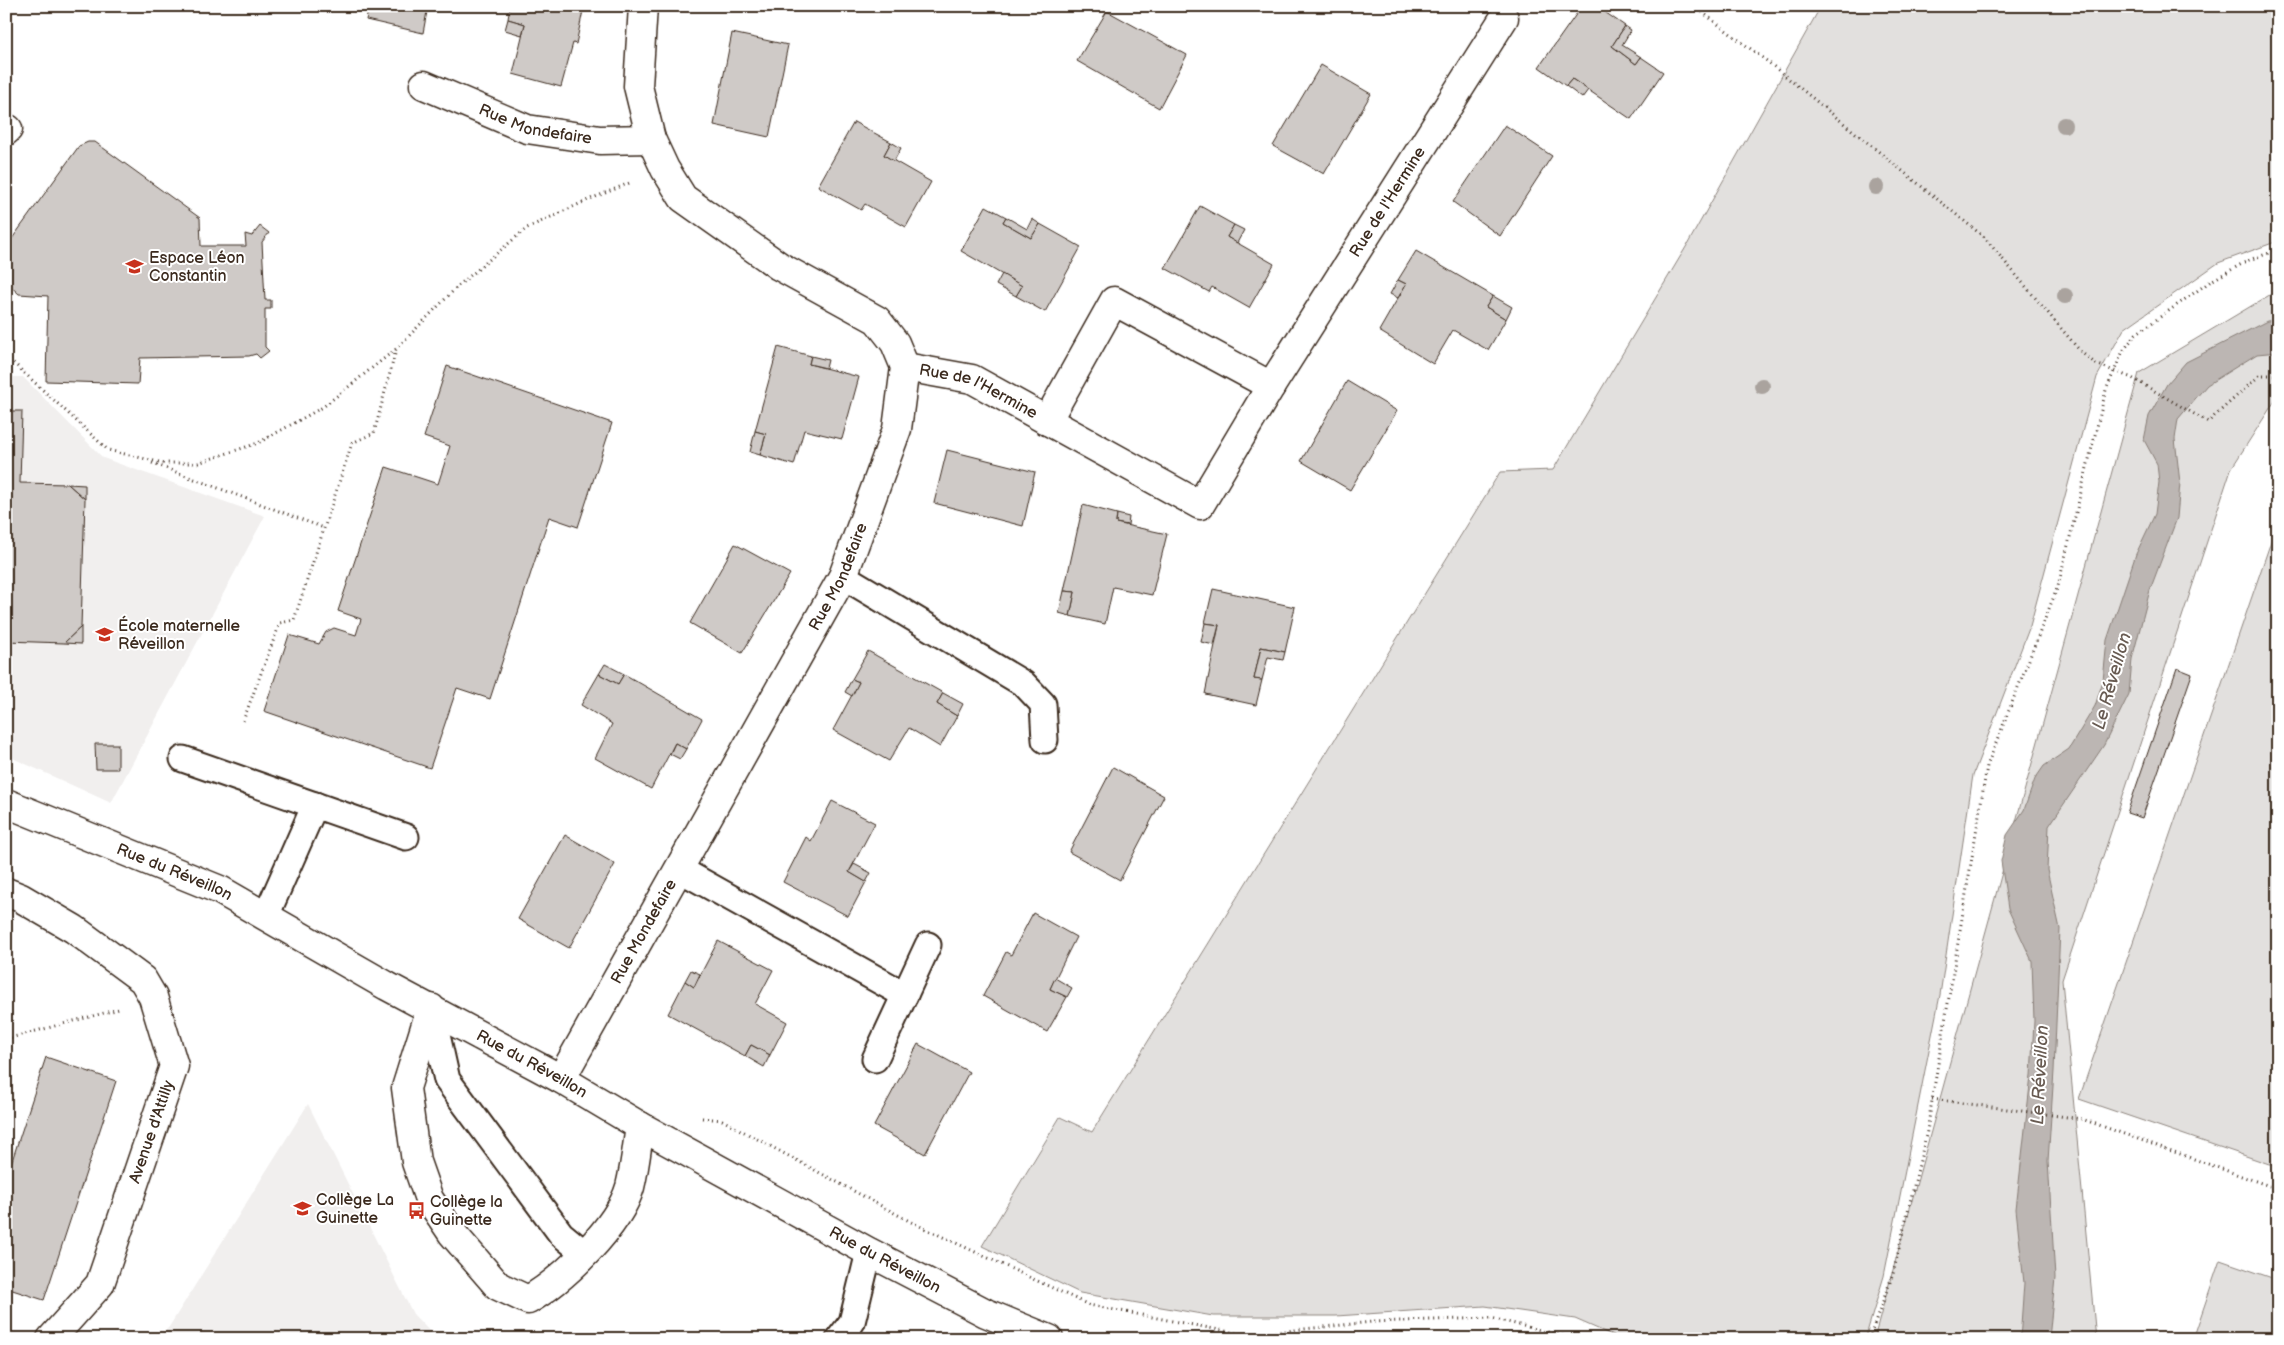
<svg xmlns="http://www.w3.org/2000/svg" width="2284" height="1345" font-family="'Balsamiq Sans',sans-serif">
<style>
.built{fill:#f1efee}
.green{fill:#e2e0de;stroke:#8e857e}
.water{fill:#bcb6b3;stroke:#887e77}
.building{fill:#cfcac7;stroke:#3b2a1e}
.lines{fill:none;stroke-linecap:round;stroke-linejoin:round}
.lane-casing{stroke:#3b2a1e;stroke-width:29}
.street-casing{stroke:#3b2a1e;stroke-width:31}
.path{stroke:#3b2a1e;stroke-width:3;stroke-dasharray:1 4;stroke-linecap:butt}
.lane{stroke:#fff;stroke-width:25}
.street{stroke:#fff;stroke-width:28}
.tree{fill:#aaa39e}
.labels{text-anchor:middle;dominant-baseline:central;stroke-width:4;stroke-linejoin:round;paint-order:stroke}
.street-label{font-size:16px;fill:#3b2a1e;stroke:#fff}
.poi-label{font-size:16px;fill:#3b2a1e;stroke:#fff;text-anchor:start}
.water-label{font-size:18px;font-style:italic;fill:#685b52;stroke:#fff}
</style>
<rect width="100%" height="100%" fill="#fff"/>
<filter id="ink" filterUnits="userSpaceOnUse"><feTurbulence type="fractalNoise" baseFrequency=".02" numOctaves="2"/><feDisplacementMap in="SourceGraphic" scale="10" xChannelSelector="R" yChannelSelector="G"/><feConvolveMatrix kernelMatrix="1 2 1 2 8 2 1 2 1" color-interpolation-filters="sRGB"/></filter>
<g filter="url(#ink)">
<!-- built -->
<g class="built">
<path d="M6 377H23L103 458 265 516 111 803 6 755Z"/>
<path d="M308 1104 413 1314 437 1339H157L169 1327Z"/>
</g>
<!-- green -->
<g class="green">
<path d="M1821 6H2278V241L2218 263 2124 329 2097 377 2030 626 1973 775 1940 995 1884 1276 1865 1339H1621L1575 1319 1485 1306 1336 1316H1213L1080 1293 982 1246 1060 1117 1092 1132 1500 472 1553 470 1686 247Z"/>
<path d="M2278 290V396L2231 469 2062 980 2096 1339H1874L2139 373Z"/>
<path d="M2278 521V1167L2079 1099Z"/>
<path d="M2220 1260 2278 1280V1339H2193Z"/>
</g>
<!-- water -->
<path class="water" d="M2278 320V352L2257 354 2207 385 2178 419 2175 439 2180 483 2177 518 2150 590 2132 659 2129 694 2104 745 2049 826 2047 870 2060 929 2054 1071 2048 1161 2055 1278 2049 1339H2020L2024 1283 2016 1209 2031 1076 2034 1021 2032 961 2008 909 2001 861 2007 835 2024 810 2035 779 2044 766 2069 749 2095 706 2103 681 2107 640 2136 554 2155 514 2159 482 2157 464 2144 440 2149 416 2167 384 2186 362 2267 321Z"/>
<!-- building -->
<g class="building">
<path d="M369 6H428L423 33 366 20Z"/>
<path d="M510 6H584L576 44 573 43 561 87 513 74 525 24 508 19Z"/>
<path d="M1582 6H1596L1625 26 1612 46 1636 64 1641 57 1663 72 1631 119 1572 79 1566 86 1539 67Z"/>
<path d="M1107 11 1187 55 1159 108 1077 61Z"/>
<path d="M508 19 525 24 522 35 505 30Z"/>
<path d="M1625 26 1631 30 1622 45 1641 57 1636 64 1612 46Z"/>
<path d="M732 33 788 45 769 137 714 125Z"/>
<path d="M1321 65 1371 94 1324 174 1273 146Z"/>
<path d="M1572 79 1588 90 1582 98 1566 86Z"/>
<path d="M854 122 891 142 884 155 931 182 906 227 865 204 861 210 818 186Z"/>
<path d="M1505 125 1552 156 1500 236 1453 202Z"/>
<path d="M88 142H95L200 218 201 246H246L245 234 252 236 260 226 269 233 262 242 265 300H271V309H265V347L269 351 260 358 256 354 249 356 140 358 138 384 46 381 48 296 19 294 6 282V247L79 146Z"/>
<path d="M891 142 901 148 894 161 884 155Z"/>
<path d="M986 206 1006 217 1003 222 1031 238 1040 224 1081 247 1045 312 1016 296 1022 286 961 251Z"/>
<path d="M1200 206 1234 225 1227 237 1274 264 1249 308 1212 287 1209 292 1165 268Z"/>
<path d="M1006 217 1027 229 1032 219 1040 224 1031 238 1003 222Z"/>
<path d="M1234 225 1244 230 1237 243 1227 237Z"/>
<path d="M1416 251 1493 296 1486 307 1506 319 1488 350 1453 330 1433 364 1379 331 1406 284 1398 280Z"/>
<path d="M1002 274 1022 286 1016 296 996 285Z"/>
<path d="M1398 280 1406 284 1398 298 1390 294Z"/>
<path d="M1493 296 1512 307 1506 319 1486 307Z"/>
<path d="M778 347 811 356 809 364 859 377 842 439 804 430 794 465 760 455 766 434 755 431Z"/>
<path d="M811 356 828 360 826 368 809 364Z"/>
<path d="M447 366 612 423 578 527 549 517 490 699 457 688 430 768 264 711 289 635 319 644 326 632 334 628 356 635 361 619 338 611 386 467 438 484 450 446 424 437Z"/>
<path d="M1347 381 1397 411 1350 490 1301 461Z"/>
<path d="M6 411H22L20 483 68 484 85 499 81 627 64 643 6 641Z"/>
<path d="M755 431 766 434 760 455 750 452Z"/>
<path d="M947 450 1035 472 1023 526 934 503Z"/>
<path d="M68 484 85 485V499Z"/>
<path d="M1083 505 1117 514 1116 523 1167 534 1152 595 1113 587 1105 624 1070 616 1075 592 1064 591Z"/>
<path d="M1117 514 1129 517 1128 525 1116 523Z"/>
<path d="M735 544 790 574 742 653 690 623Z"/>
<path d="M1213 589 1295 607 1285 652 1261 647 1254 679 1262 680 1256 705 1205 694 1219 625 1205 623Z"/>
<path d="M1064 591 1075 592 1070 616 1059 613Z"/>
<path d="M1205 623 1219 625 1214 645 1201 642Z"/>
<path d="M81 627V644L64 643Z"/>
<path d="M1261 647 1285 652 1283 660 1268 657 1262 680 1254 679Z"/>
<path d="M868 651 943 693 937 704 957 716 940 747 909 728 889 761 833 730 859 682 852 679Z"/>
<path d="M605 664 624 674 618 684 599 674Z"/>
<path d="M2177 668 2192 674 2142 818 2127 813Z"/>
<path d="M599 674 618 684 624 674 702 719 686 749 675 743 651 789 595 758 612 724 581 705Z"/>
<path d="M852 679 859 682 852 696 845 692Z"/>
<path d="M943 693 963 704 957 716 937 704Z"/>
<path d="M675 743 686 749 680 759 670 754Z"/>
<path d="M95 744H118V769H96Z"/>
<path d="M1113 767 1164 796 1120 880 1069 852Z"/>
<path d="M832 801 875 823 849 872 866 882 848 916 783 882 806 837 811 841Z"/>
<path d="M565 835 615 864 569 948 518 919Z"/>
<path d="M854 864 871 873 866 882 849 872Z"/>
<path d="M1033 913 1076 937 1050 989 1067 997 1047 1032 983 996 1006 952 1011 955Z"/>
<path d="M718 941 773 970 755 1004 787 1022 770 1055 751 1045 745 1056 668 1014 685 981 694 987Z"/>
<path d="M691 970 700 974 694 987 685 981Z"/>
<path d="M1055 978 1072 988 1067 997 1050 989Z"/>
<path d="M918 1044 969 1072 925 1154 874 1126Z"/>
<path d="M751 1045 770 1055 764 1067 745 1056Z"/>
<path d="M46 1057 116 1081 44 1300 6 1288V1179Z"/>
</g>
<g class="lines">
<defs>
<g id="lane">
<path d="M843 576 1024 684 1043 704 1045 740"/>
<path d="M183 759 406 837"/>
<path d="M679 869 905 995"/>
<path d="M266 916 315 805"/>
<path d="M431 1008 447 1080 561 1234 584 1253"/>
<path d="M875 1059 928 945"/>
<path d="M839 1339 852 1322 869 1252"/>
</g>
<g id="street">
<path id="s1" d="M424 85 527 129 600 140 651 139"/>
<path d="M6 131 8 129"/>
<path id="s2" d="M905 367 972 379 1200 505 1271 386 1504 18"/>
<path d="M1047 421 1114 301 1271 386"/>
<path id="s3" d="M6 803 220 890 387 986 561 1079 640 1126 869 1252 986 1313 1049 1339"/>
<path d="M6 892 21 898 74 929 143 980 153 997 174 1066 100 1284 51 1339"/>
<path d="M431 1008 406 1088 416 1162 429 1199 452 1233 498 1286 528 1300C563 1280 619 1226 630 1187 635 1167 637 1146 640 1126"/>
<path id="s4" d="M561 1079 843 576 897 429 905 367 895 343 877 320 779 266 683 198 665 169 651 139 638 86 643 6"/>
</g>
</defs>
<!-- lane casing -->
<use href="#lane" class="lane-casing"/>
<!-- street casing -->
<use href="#street" class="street-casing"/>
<!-- path -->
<g class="path">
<path d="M1694 6 1768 62 1984 237 2081 352 2096 364 2132 378 2208 422 2260 375H2278"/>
<path d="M6 356 108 450 163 463H198L258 443 323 407 396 349 458 286 527 228 588 200 632 182"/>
<path d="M152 463 324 528"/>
<path d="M243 721 280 623 294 620 352 443 374 433 396 350"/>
<path d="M6 1039 119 1009"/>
<path d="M1932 1099 2082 1119 2278 1189"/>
<path d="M702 1118 722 1120 911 1222 1089 1305 1246 1335 1372 1322 1491 1318 1576 1339"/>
<path d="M1869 1339 1893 1274 1927 1131 1987 766 2058 586 2106 390 2123 351 2136 334 2211 281 2249 260 2278 250"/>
</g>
<!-- lane -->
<use href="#lane" class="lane"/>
<!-- street -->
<use href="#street" class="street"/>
</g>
<!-- trees -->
<g class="tree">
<circle cx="2064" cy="125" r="8"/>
<circle cx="1876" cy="187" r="8"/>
<circle cx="2065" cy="296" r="8"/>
<circle cx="1762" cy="386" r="8"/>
</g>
</g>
<!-- icons -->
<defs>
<symbol id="school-bare" viewBox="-9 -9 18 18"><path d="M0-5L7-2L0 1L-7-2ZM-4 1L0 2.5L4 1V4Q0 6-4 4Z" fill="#c8321e" stroke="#fff" stroke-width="2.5" paint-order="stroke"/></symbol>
<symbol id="bus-bare" viewBox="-9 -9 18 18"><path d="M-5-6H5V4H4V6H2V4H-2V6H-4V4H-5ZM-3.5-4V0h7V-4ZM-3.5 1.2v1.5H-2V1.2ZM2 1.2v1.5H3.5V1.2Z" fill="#c8321e" stroke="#fff" stroke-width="2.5" paint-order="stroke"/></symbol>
</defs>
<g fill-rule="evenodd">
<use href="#school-bare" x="122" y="254" width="25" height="25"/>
<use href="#school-bare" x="92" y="622" width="25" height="25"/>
<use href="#school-bare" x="290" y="1196" width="25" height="25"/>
<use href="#bus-bare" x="404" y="1198" width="25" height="25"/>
</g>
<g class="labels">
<!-- street labels -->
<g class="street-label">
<text stroke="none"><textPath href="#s1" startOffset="119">Rue Mondefaire</textPath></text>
<text stroke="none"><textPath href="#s2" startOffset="685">Rue de l'Hermine</textPath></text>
<text stroke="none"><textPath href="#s2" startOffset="78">Rue de l'Hermine</textPath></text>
<text stroke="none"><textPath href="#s4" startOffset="574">Rue Mondefaire</textPath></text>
<text stroke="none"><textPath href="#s3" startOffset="182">Rue du Réveillon</textPath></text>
<text stroke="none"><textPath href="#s4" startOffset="169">Rue Mondefaire</textPath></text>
<text stroke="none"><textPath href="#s3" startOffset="588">Rue du Réveillon</textPath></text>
<text transform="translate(152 1132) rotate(-71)">Avenue d'Attilly</text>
<text stroke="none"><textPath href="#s3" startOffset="992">Rue du Réveillon</textPath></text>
</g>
<!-- poi labels -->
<g class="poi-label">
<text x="149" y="258">Espace Léon<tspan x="149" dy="18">Constantin</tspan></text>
<text x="118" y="626">École maternelle<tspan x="118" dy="18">Réveillon</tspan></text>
<text x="316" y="1200">Collège La<tspan x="316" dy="18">Guinette</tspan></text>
<text x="430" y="1202">Collège la<tspan x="430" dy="18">Guinette</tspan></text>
</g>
<!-- water labels -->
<g class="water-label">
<text transform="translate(2112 681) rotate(-74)">Le Réveillon</text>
<text transform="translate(2040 1075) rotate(-87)">Le Réveillon</text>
</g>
</g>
<!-- margin -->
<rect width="2284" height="1345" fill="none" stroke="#fff" stroke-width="25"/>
<rect x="12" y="12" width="2259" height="1320" fill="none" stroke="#3b2a1e" stroke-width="2" filter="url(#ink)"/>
</svg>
